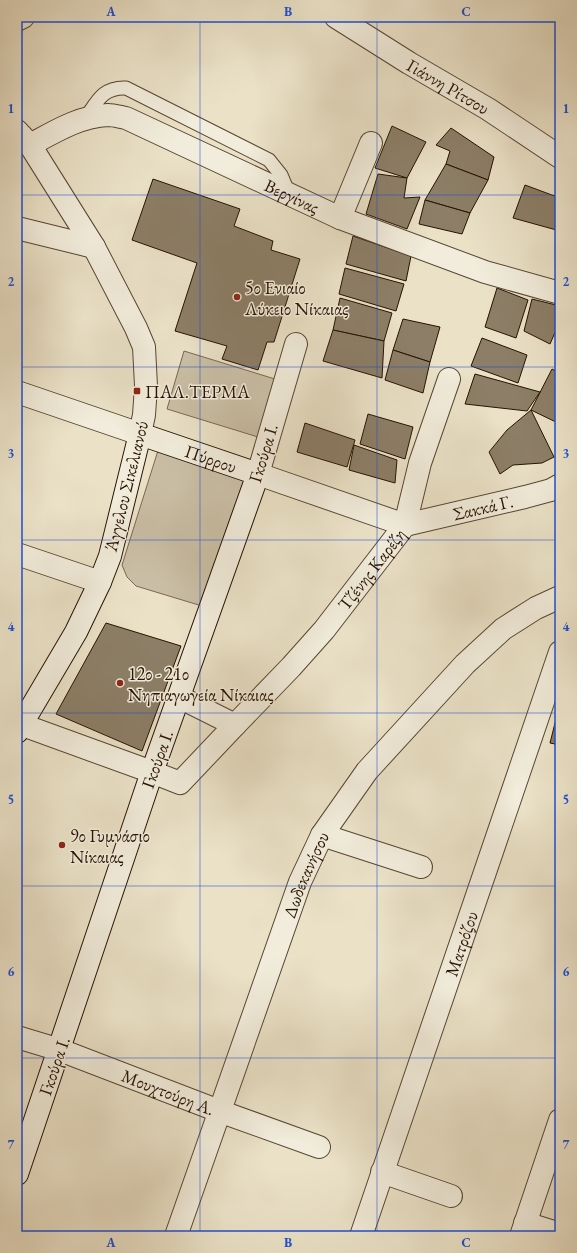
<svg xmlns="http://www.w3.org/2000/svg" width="577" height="1253" font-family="'EB Garamond',serif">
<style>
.green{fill:#c9bea5;stroke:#786852}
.building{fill:#8c7e67;stroke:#261200}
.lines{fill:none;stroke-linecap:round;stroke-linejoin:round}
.lane-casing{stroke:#574632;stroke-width:15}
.street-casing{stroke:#574632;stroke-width:24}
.secondary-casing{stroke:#261200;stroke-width:24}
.lane{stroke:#f1ecdb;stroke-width:13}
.street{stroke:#f1ecdb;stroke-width:22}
.secondary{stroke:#f1ecdb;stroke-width:22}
.grid{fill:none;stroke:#1d4ed8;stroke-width:1;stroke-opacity:0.55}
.poi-dot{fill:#8f2418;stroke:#f1ecdb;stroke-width:1.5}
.labels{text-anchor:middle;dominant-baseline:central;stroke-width:3;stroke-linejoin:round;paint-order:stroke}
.street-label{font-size:18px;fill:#261200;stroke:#f1ecdb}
.poi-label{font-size:18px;fill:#261200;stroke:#f1ecdb;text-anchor:start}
.neatline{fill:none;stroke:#1d4ed8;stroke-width:1.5}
.grid-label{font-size:13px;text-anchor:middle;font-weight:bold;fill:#1d4ed8}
</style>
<rect width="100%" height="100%" fill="#eae1c7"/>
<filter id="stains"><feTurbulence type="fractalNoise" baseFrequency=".005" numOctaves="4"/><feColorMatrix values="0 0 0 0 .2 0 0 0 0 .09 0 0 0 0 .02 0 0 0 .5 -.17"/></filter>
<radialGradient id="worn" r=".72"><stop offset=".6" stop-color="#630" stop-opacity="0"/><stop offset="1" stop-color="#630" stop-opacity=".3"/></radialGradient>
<!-- green -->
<g class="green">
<path d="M184 351 275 379 258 437 167 409Z"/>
<path d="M161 441 246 476 202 606 136 586 127 577 122 565Z"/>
</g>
<!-- building -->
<g class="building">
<path d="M392 126 426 142 407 178 375 168Z"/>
<path d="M451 128 494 157 488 180 446 164 450 151 436 145Z"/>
<path d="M446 164 488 180 470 213 425 200Z"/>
<path d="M378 174 407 178 404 198 420 197 407 229 366 214Z"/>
<path d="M153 179 240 209 234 226 273 241 271 250 300 259 274 342H267L258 370 222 359 227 346 175 331 197 263 132 240Z"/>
<path d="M525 185 560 198V231L513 218Z"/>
<path d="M425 200 470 213 462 234 419 224Z"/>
<path d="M353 236 411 256 406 281 346 264Z"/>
<path d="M345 268 404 284 396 311 339 294Z"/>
<path d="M497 288 528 300 516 338 485 327Z"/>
<path d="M340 298 392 313 384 341 333 330Z"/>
<path d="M532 299 560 306V321L550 344 524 331Z"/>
<path d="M403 319 440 327 430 362 393 350Z"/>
<path d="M333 330 384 341 382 378 323 361Z"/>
<path d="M482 338 527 355 518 383 471 366Z"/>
<path d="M393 350 430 362 423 393 385 380Z"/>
<path d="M552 369 560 373V424L531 410Z"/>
<path d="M475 374 540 392 527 411 465 404Z"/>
<path d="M531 410 554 457 542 463 513 465 500 474 489 452 507 430Z"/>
<path d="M368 414 413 427 405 459 360 444Z"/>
<path d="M305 423 355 440 347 467 297 452Z"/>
<path d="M354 445 397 460 395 483 349 470Z"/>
<path d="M106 623 181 646 142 751 56 714Z"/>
<path d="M558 711 560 712V745L550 743Z"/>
</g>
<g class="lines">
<defs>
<path id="lane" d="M85 119C97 102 102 87 126 88L269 160 281 175 289 194"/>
<g id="street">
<path id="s1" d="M336 17 409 63 488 109 560 157"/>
<path d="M17 20 23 17"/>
<path d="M17 131 30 145 94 247 136 328 144 347 146 386 144 415 140 434 17 392"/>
<path id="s2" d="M30 145C54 132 80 116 108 115 114 115 120 117 126 118L340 218 485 272 560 293"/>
<path d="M340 218 371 143"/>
<path d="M17 228 94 247"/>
<path id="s3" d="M296 344 258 474 405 525 525 497 551 490 560 485"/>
<path d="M17 554 100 582"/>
<path id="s4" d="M179 697 235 725 291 667 324 630 405 525 420 463 449 379"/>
<path d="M17 723 152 772 180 783 235 725"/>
<path d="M322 835 421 867"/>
<path id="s5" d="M17 1037 60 1050 219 1111 319 1147"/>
<path d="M382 1172 451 1196"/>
<path d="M525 1223 560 1234"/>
<path id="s6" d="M176 1236 300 882 322 835 367 771 465 664 503 629 536 608 560 597"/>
<path id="s7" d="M361 1236 560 652"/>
<path d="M521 1236 560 1120"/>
</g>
<g id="secondary">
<path id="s8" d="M17 732 76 632 100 582 110 556 140 434 258 474 152 772 17 1174"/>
</g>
</defs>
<!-- lane casing -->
<use href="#lane" class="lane-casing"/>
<!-- street casing -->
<use href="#street" class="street-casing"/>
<!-- secondary casing -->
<use href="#secondary" class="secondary-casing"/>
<!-- lane -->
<use href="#lane" class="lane"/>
<!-- street -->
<use href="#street" class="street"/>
<!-- secondary -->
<use href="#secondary" class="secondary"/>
</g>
<!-- grid -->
<path class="grid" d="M200 17V1236M377 17V1236M17 195H560M17 367H560M17 540H560M17 713H560M17 886H560M17 1058H560"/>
<!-- markers -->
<g class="poi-dot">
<circle cx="237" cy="297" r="4"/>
<rect x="133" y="387" width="8" height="8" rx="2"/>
<circle cx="120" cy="683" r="4"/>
<circle cx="62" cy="845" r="4"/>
</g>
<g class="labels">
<!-- street labels -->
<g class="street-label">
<text stroke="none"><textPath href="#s1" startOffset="132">Γιάννη Ρίτσου</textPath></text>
<text stroke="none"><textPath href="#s2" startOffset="286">Βεργίνας</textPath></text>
<text transform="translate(263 453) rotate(-73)">Γκούρα Ι.</text>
<text stroke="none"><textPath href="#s8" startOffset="400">Πύρρου</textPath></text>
<text transform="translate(126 486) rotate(-76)">Άγγελου Σικελιανού</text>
<text stroke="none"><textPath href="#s3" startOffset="371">Σακκά Γ.</textPath></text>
<text stroke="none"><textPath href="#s4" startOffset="270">Τζένης Καρέζη</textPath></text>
<text transform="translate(157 759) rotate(-70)">Γκούρα Ι.</text>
<text stroke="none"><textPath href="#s6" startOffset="384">Δωδεκανήσου</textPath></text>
<text stroke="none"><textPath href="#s7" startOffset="309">Ματρόζου</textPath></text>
<text transform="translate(54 1066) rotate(-71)">Γκούρα Ι.</text>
<text stroke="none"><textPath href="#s5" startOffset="161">Μουχτούρη Α.</textPath></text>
</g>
<!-- poi labels -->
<g class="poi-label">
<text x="245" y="287">5ο Ενιαίο<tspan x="245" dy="21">Λύκειο Νίκαιας</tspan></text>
<text x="145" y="391">ΠΑΛ.ΤΕΡΜΑ</text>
<text x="128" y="673">12ο - 21ο<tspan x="128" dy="21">Νηπιαγωγεία Νίκαιας</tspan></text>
<text x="70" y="835">9ο Γυμνάσιο<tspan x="70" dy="21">Νίκαιας</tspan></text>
</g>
</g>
<!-- margin -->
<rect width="577" height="1253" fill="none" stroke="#eae1c7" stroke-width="44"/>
<rect x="22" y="22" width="533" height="1209" class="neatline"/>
<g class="grid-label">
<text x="111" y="16">A</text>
<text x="288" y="16">B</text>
<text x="466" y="16">C</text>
<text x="11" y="113">1</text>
<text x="566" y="113">1</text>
<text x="11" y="286">2</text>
<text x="566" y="286">2</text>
<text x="11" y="458">3</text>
<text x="566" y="458">3</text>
<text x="11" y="631">4</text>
<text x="566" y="631">4</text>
<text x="11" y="804">5</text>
<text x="566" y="804">5</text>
<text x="11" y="976">6</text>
<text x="566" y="976">6</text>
<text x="11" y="1149">7</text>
<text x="566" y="1149">7</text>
<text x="111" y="1247">A</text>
<text x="288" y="1247">B</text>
<text x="466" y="1247">C</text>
</g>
<rect width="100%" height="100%" filter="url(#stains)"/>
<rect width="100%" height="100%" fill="url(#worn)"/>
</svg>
